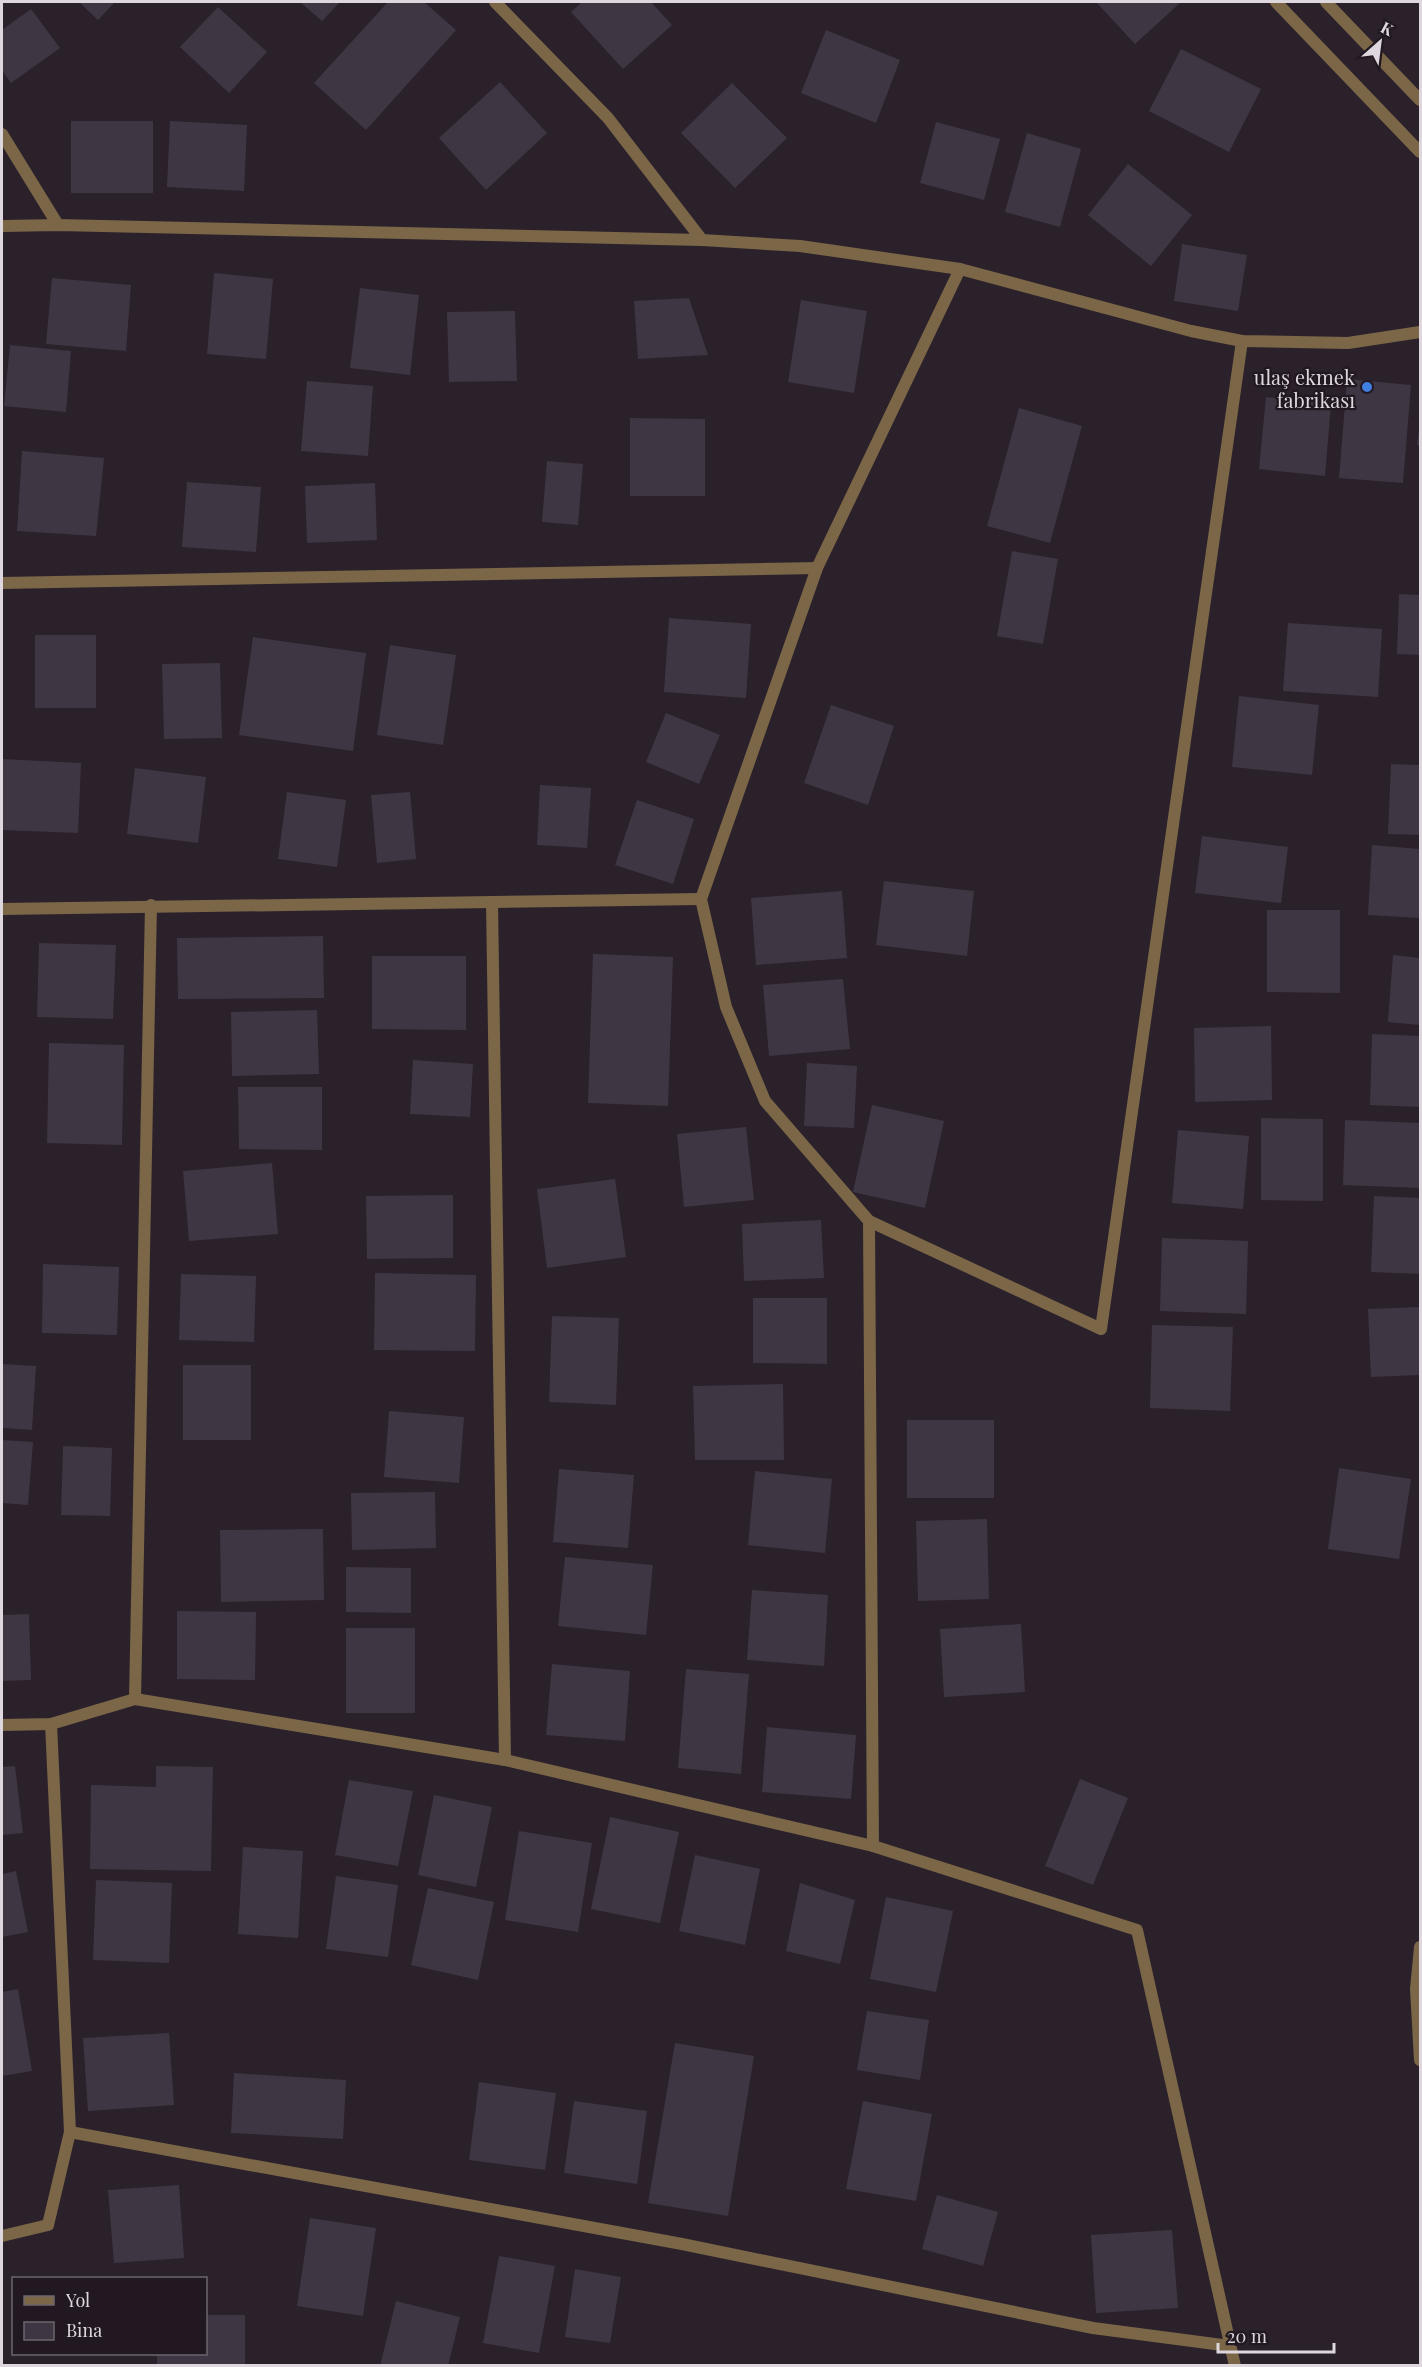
<svg xmlns="http://www.w3.org/2000/svg" width="1422" height="2367" font-family="'Playfair Display',serif">
<style>
.building{fill:#3e3642}
.lines{fill:none;stroke-linecap:round;stroke-linejoin:round}
.minor{stroke:#7b6647;stroke-width:12}
.tertiary{stroke:#7b6647;stroke-width:12}
.shop-dot{fill:#3f7fe0;stroke:#211821;stroke-width:2}
.labels{text-anchor:middle;dominant-baseline:central;stroke-width:4.5;stroke-linejoin:round;paint-order:stroke}
.poi-label{font-size:20px;fill:#ded8de;stroke:#211821;text-anchor:end}
</style>
<rect width="100%" height="100%" fill="#2b212b"/>
<!-- building -->
<g class="building">
<path d="M79 2H115L98 20Z"/>
<path d="M300 2H340L322 21Z"/>
<path d="M388 2H424L456 30 366 130 314 83Z"/>
<path d="M582 2H651L672 25 623 69 571 12Z"/>
<path d="M1096 2H1181L1135 44Z"/>
<path d="M218 7 267 52 229 93 180 47Z"/>
<path d="M31 9 60 48 11 83 2 70V30Z"/>
<path d="M826 30 900 60 876 123 801 93Z"/>
<path d="M1181 49 1261 89 1229 152 1149 111Z"/>
<path d="M500 82 547 133 486 190 439 138Z"/>
<path d="M732 83 787 138 735 188 681 133Z"/>
<rect x="71" y="121" width="82" height="72"/>
<path d="M170 121 247 125 244 191 167 187Z"/>
<path d="M936 122 1000 139 984 200 920 183Z"/>
<path d="M1027 133 1081 149 1060 227 1005 212Z"/>
<path d="M1128 164 1192 215 1151 266 1088 215Z"/>
<path d="M1182 244 1247 255 1238 311 1174 301Z"/>
<path d="M214 273 273 279 266 359 207 354Z"/>
<path d="M52 278 131 285 126 351 46 344Z"/>
<path d="M360 288 419 295 410 375 350 368Z"/>
<path d="M689 298 708 355 638 359 634 301Z"/>
<path d="M801 300 867 311 854 393 788 382Z"/>
<path d="M515 311 517 381 449 382 447 312Z"/>
<path d="M10 345 71 351 66 412 4 406Z"/>
<path d="M1347 379 1411 385 1403 483 1339 478Z"/>
<path d="M307 381 373 386 368 456 301 451Z"/>
<path d="M1266 397 1331 404 1325 476 1259 469Z"/>
<path d="M1019 408 1082 426 1050 543 987 526Z"/>
<path d="M630 418 705 419V496H630Z"/>
<path d="M1419 430H1420V445H1417Z"/>
<path d="M22 451 104 458 96 536 17 531Z"/>
<path d="M547 461 583 464 578 525 542 522Z"/>
<path d="M187 482 261 487 256 552 182 547Z"/>
<path d="M375 483 377 540 307 543 305 486Z"/>
<path d="M1012 551 1058 559 1043 644 997 636Z"/>
<path d="M1399 594 1420 595V655L1397 654Z"/>
<path d="M669 618 751 624 746 698 664 692Z"/>
<path d="M1288 623 1382 629 1378 697 1283 691Z"/>
<rect x="35" y="635" width="61" height="73"/>
<path d="M253 637 366 653 353 751 239 735Z"/>
<path d="M390 645 456 655 443 745 377 735Z"/>
<path d="M220 663 222 738 164 739 162 664Z"/>
<path d="M1239 696 1319 705 1312 775 1232 767Z"/>
<path d="M831 705 894 726 868 805 804 783Z"/>
<path d="M666 713 720 735 699 784 646 762Z"/>
<path d="M2 759 81 763 78 833 2 830Z"/>
<path d="M1391 764 1420 765V835L1388 834Z"/>
<path d="M135 768 206 777 198 843 127 834Z"/>
<path d="M540 785 591 788 587 848 537 845Z"/>
<path d="M287 792 346 800 337 867 278 859Z"/>
<path d="M410 792 416 859 377 863 371 795Z"/>
<path d="M637 800 694 819 673 884 615 865Z"/>
<path d="M1202 836 1288 847 1281 903 1195 893Z"/>
<path d="M1372 845 1420 849V918L1368 915Z"/>
<path d="M884 881 974 891 967 956 876 945Z"/>
<path d="M842 891 847 958 756 965 751 898Z"/>
<path d="M1267 910H1340V993L1267 992Z"/>
<path d="M323 936 324 998 178 999 177 938Z"/>
<path d="M39 943 116 945 113 1019 37 1017Z"/>
<path d="M593 954 673 957 668 1106 588 1103Z"/>
<path d="M1393 955 1420 958V1025L1388 1022Z"/>
<path d="M372 956H466V1030L372 1029Z"/>
<path d="M843 979 850 1049 769 1056 763 985Z"/>
<path d="M317 1010 319 1074 232 1076 231 1012Z"/>
<path d="M1271 1026 1272 1100 1195 1102 1194 1028Z"/>
<path d="M1372 1034 1420 1036V1107L1370 1105Z"/>
<path d="M49 1043 124 1045 122 1145 47 1143Z"/>
<path d="M413 1060 473 1064 470 1117 410 1114Z"/>
<path d="M807 1063 857 1066 854 1128 804 1126Z"/>
<path d="M238 1087H322V1150L239 1149Z"/>
<path d="M872 1105 944 1121 925 1208 853 1192Z"/>
<path d="M1261 1118 1323 1119V1201L1261 1200Z"/>
<path d="M1345 1120 1420 1123V1188L1343 1185Z"/>
<path d="M746 1127 754 1200 684 1207 677 1134Z"/>
<path d="M1178 1130 1249 1136 1243 1209 1172 1203Z"/>
<path d="M272 1163 278 1234 189 1241 183 1171Z"/>
<path d="M615 1179 626 1257 547 1268 537 1189Z"/>
<path d="M453 1195V1258L367 1259 366 1196Z"/>
<path d="M1374 1196 1420 1198V1274L1371 1272Z"/>
<path d="M821 1220 824 1278 744 1281 742 1224Z"/>
<path d="M1162 1238 1248 1241 1246 1314 1160 1311Z"/>
<path d="M43 1264 119 1267 117 1335 42 1333Z"/>
<path d="M375 1273 476 1275 475 1351 374 1350Z"/>
<path d="M181 1274 256 1276 254 1342 179 1340Z"/>
<path d="M753 1298H827V1364L753 1363Z"/>
<path d="M1420 1307V1375L1371 1377 1368 1309Z"/>
<path d="M552 1316 619 1318 616 1405 549 1402Z"/>
<path d="M1152 1325 1233 1327 1230 1411 1150 1408Z"/>
<path d="M2 1364 36 1366 32 1430 2 1428Z"/>
<rect x="183" y="1365" width="68" height="75"/>
<path d="M783 1384 784 1460H695L693 1386Z"/>
<path d="M389 1411 464 1417 459 1483 384 1477Z"/>
<rect x="907" y="1420" width="87" height="78"/>
<path d="M2 1440 33 1442 28 1505 2 1503Z"/>
<path d="M63 1446 112 1448 110 1516 61 1515Z"/>
<path d="M1339 1468 1411 1479 1399 1559 1328 1549Z"/>
<path d="M559 1469 634 1475 628 1548 553 1542Z"/>
<path d="M755 1471 832 1479 825 1553 748 1545Z"/>
<path d="M435 1492 436 1548 352 1550 351 1493Z"/>
<path d="M987 1519 989 1599 918 1601 916 1521Z"/>
<path d="M323 1529 324 1600 221 1602 220 1530Z"/>
<path d="M565 1557 653 1565 646 1635 558 1626Z"/>
<path d="M346 1567 411 1568V1613L346 1612Z"/>
<path d="M752 1590 828 1595 824 1666 747 1660Z"/>
<path d="M177 1611 256 1612 255 1680 177 1679Z"/>
<path d="M29 1614 31 1680 2 1681V1615Z"/>
<path d="M1021 1624 1025 1692 944 1697 940 1629Z"/>
<rect x="346" y="1628" width="69" height="85"/>
<path d="M552 1664 630 1671 625 1741 546 1735Z"/>
<path d="M686 1669 749 1674 741 1774 678 1768Z"/>
<path d="M767 1727 856 1735 851 1799 762 1792Z"/>
<path d="M15 1766 23 1833 2 1835V1767Z"/>
<path d="M156 1766 213 1767 211 1871 90 1869 91 1785 156 1787Z"/>
<path d="M1080 1779 1128 1798 1093 1885 1045 1866Z"/>
<path d="M349 1780 413 1791 398 1866 335 1855Z"/>
<path d="M434 1795 492 1807 476 1887 418 1875Z"/>
<path d="M610 1817 679 1832 660 1923 591 1909Z"/>
<path d="M519 1831 592 1843 578 1932 505 1920Z"/>
<path d="M243 1847 303 1851 298 1938 238 1934Z"/>
<path d="M695 1855 760 1869 745 1945 679 1931Z"/>
<path d="M16 1871 28 1932 2 1937V1874Z"/>
<path d="M336 1876 398 1885 388 1957 326 1949Z"/>
<path d="M96 1880 172 1883 169 1963 93 1960Z"/>
<path d="M800 1883 855 1900 840 1964 786 1951Z"/>
<path d="M428 1888 494 1902 478 1980 411 1965Z"/>
<path d="M886 1897 953 1911 936 1992 870 1979Z"/>
<path d="M18 1989 32 2071 2 2076V1992Z"/>
<path d="M867 2011 929 2020 920 2080 857 2070Z"/>
<path d="M169 2033 174 2105 88 2111 83 2038Z"/>
<path d="M675 2043 754 2056 728 2216 648 2203Z"/>
<path d="M234 2073 346 2080 343 2139 231 2133Z"/>
<path d="M479 2082 556 2093 545 2170 469 2160Z"/>
<path d="M574 2101 647 2111 637 2184 564 2173Z"/>
<path d="M863 2101 932 2114 916 2201 846 2189Z"/>
<path d="M179 2185 184 2258 114 2263 108 2190Z"/>
<path d="M937 2195 998 2212 983 2266 922 2249Z"/>
<path d="M310 2218 376 2228 363 2316 297 2306Z"/>
<path d="M1172 2230 1178 2308 1096 2313 1091 2235Z"/>
<path d="M499 2256 555 2266 539 2353 483 2343Z"/>
<path d="M575 2269 621 2277 610 2343 565 2337Z"/>
<path d="M396 2301 460 2317 448 2366H380Z"/>
<path d="M206 2315H245V2366H157V2354H206Z"/>
</g>
<g class="lines">
<!-- minor -->
<g class="minor">
<path d="M495 2 608 118 702 240"/>
<path d="M2 134 58 225"/>
<path d="M960 269 817 568 701 899 726 1007 765 1101 869 1221 1101 1329 1242 341"/>
<path d="M2 583 817 568"/>
<path d="M492 902 505 1760"/>
<path d="M2 909 701 899"/>
<path d="M869 1221 873 1846"/>
<path d="M135 1699 151 905"/>
<path d="M2 1725 51 1724 135 1699 505 1760 873 1846 1137 1930 1235 2366"/>
<path d="M70 2132 682 2244 1093 2328 1230 2346"/>
<path d="M2 2236 48 2225 70 2132 51 1724"/>
</g>
<!-- tertiary -->
<g class="tertiary">
<path d="M1276 2 1420 152"/>
<path d="M1326 2 1420 100"/>
<path d="M2 226 58 225 702 240 800 246 960 269 1191 331 1242 341 1348 343 1420 332"/>
<path d="M1420 1947 1416 1989 1420 2060"/>
</g>
</g>
<!-- markers -->
<circle class="shop-dot" cx="1367" cy="387" r="6"/>
<g class="labels">
<!-- poi labels -->
<g class="poi-label">
<text x="1355" y="376">ulaş ekmek<tspan x="1355" dy="23">fabrikası</tspan></text>
</g>
</g>
<!-- border -->
<rect width="1422" height="2367" fill="none" stroke="#ded8de" stroke-width="6"/>
<!-- legend -->
<rect x="12" y="2277" width="195" height="78" fill="#211821" stroke="#6d656d" stroke-width="1.5"/>
<rect x="24" y="2296" width="30" height="9" fill="#7b6647" stroke="#6d656d" stroke-width="1.5"/>
<text x="66" y="2307" font-size="18" fill="#ded8de">Yol</text>
<rect x="24" y="2322" width="30" height="18" fill="#3e3642" stroke="#6d656d" stroke-width="1.5"/>
<text x="66" y="2337" font-size="18" fill="#ded8de">Bina</text>
<!-- north arrow -->
<g transform="translate(1380 42) rotate(28)" stroke="#211821" stroke-width="4.5" paint-order="stroke">
<path d="M0-4.5L10 22L0 15L-10 22Z" fill="#ded8de"/>
<text y="-9" font-size="16" font-weight="bold" text-anchor="middle" fill="#ded8de">K</text>
</g>
<!-- scale -->
<path d="M1218 2343v9h116v-9" fill="none" stroke="#ded8de" stroke-width="3"/>
<text x="1227" y="2343" font-size="18" fill="#ded8de" stroke="#211821" stroke-width="4.5" paint-order="stroke">20 m</text>
</svg>
